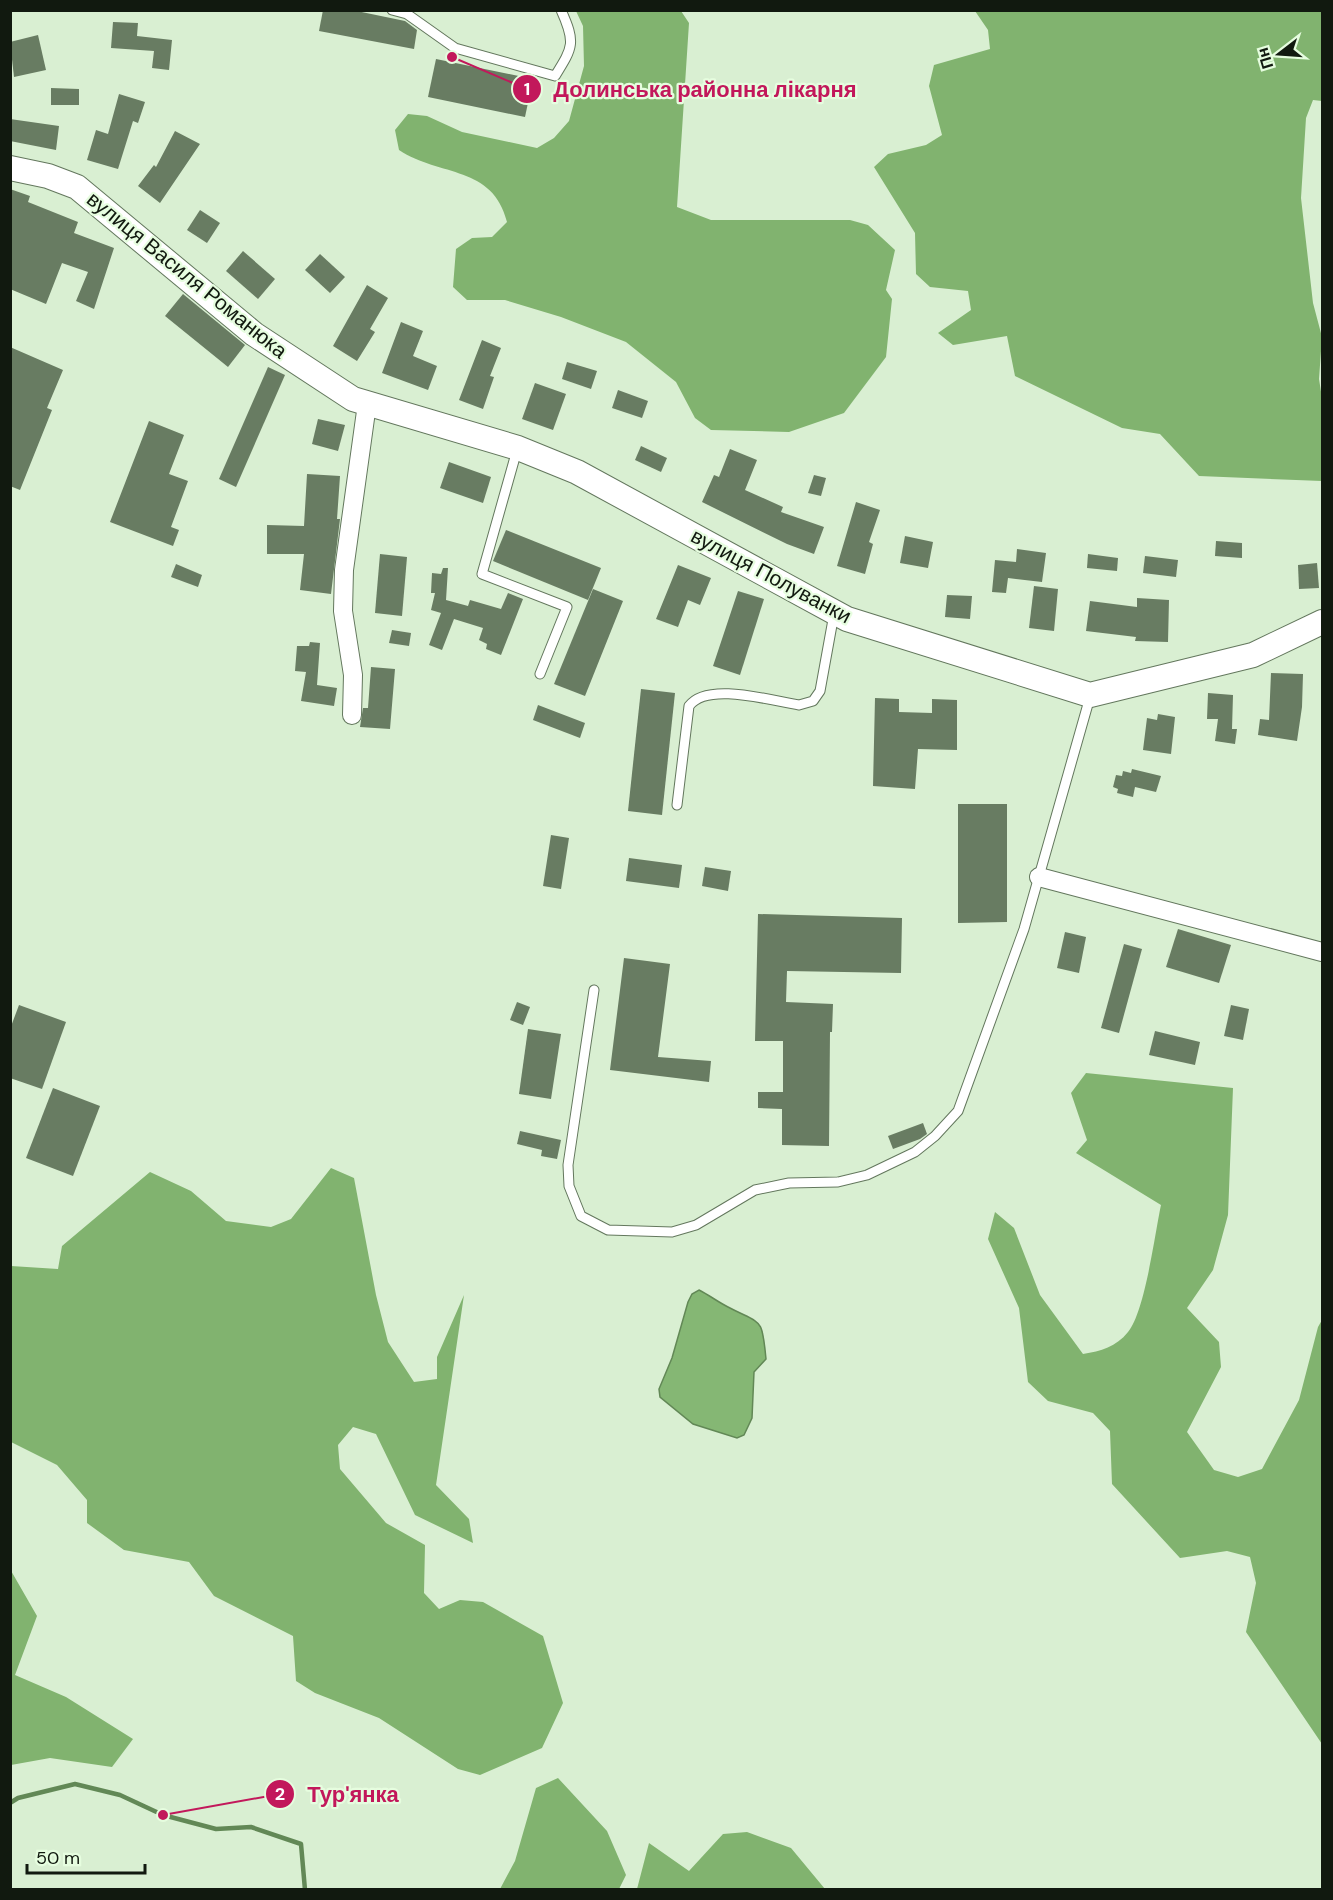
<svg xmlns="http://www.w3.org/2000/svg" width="1333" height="1900" font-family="'DM Sans',sans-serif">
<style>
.forest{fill:#81b36f}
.water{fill:#85b774;stroke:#628856;stroke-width:1.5}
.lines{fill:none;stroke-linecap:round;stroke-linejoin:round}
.stream{stroke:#628856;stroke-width:4.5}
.building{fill:#687c62}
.lane-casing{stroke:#63775d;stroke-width:11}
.street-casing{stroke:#63775d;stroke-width:20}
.secondary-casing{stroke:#63775d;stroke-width:26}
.lane{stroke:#fff;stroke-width:9}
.street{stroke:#fff;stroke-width:18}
.secondary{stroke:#fff;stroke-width:24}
.labels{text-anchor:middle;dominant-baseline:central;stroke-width:4.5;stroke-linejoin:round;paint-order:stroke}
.street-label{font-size:21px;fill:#11190f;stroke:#e6fddf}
.leader{fill:none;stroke:#c2185b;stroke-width:2}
.callout-dot{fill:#c2185b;stroke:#e6fddf;stroke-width:2}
.mark-label{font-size:18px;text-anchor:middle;font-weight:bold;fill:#fff}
.callout-label{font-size:22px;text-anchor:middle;font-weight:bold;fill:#c2185b;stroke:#e6fddf;stroke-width:4.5;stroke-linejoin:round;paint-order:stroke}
</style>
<rect width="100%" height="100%" fill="#d9efd2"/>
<!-- forest -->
<g class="forest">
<path d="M576 11H681L689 23 677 207 711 220H850L868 225 895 250 886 290 892 299 886 357 844 413 789 432 711 430 695 418 676 382 626 342 561 317 505 300H467L453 287 456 249 472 238 492 237 507 222C493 165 440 177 399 150L395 130 408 114 427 116 462 132 537 148 554 138 569 121 584 66 583 26Z"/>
<path d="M975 11H1322V101L1313 100 1306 118 1301 198 1313 303 1322 337 1319 379 1322 398V481L1199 476 1160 434 1122 428 1015 376 1007 336 953 345 938 333 971 310 968 291 930 287 916 274 915 233 874 167 888 154 926 145 942 135 929 86 934 65 990 49 988 30Z"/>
<path d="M1086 1073 1233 1088 1228 1215 1213 1270 1187 1308 1219 1342 1221 1367 1187 1432 1214 1470 1238 1477 1262 1469 1299 1400 1318 1327 1322 1320V1744L1246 1632 1256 1583 1250 1557 1227 1551 1180 1558 1112 1484 1110 1431 1093 1413 1048 1401 1028 1382 1019 1308 988 1239 995 1212 1014 1228 1040 1295 1083 1354C1101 1351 1116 1347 1128 1332 1145 1312 1155 1233 1161 1205L1076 1153 1087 1140 1071 1093Z"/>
<path d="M331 1168 354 1178 376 1295 388 1342 414 1382 437 1379V1357L464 1295 436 1485 469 1519 473 1543 415 1515 376 1434 353 1427 338 1445 340 1469 386 1523 425 1545 424 1593 439 1609 460 1600 483 1602 543 1636 563 1703 542 1748 480 1775 458 1769 379 1718 315 1693 296 1681 293 1636 214 1596 189 1562 124 1550 87 1523V1500L57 1465 11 1442V1266L58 1269 62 1246 150 1172 191 1191 226 1221 271 1227 291 1219Z"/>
<path d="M10 1569 37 1616 15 1675 66 1697 133 1739 112 1767 50 1758 11 1765Z"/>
<path d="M558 1778 607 1831 626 1875 619 1889H500L515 1861 536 1788Z"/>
<path d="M747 1832 791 1848 825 1889H637L649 1843 689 1871 723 1834Z"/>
</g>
<!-- water -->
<path class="water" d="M699 1290C709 1295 718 1302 728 1307 762 1325 762 1316 766 1359L754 1372 752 1418 744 1435 737 1438 693 1424 660 1397 659 1389 672 1358 688 1302 692 1294Z"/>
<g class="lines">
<!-- stream -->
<path class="stream" d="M10 1803 18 1798 75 1784 120 1795 163 1815 216 1829 251 1827 301 1844 305 1890"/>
</g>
<!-- building -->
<g class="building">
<path d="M323 10H352L405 21 417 30 414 49 319 31Z"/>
<path d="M113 22 138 23 137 36 172 40 169 70 152 68 154 51 111 48Z"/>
<path d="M38 35 46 70 14 77 10 42Z"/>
<path d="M436 59 533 79 525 117 428 97Z"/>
<path d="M51 88 79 89V105H51Z"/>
<path d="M119 94 145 102 138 123 133 121 118 169 87 160 96 130 108 134Z"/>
<path d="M10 119 59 126 56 150 10 141Z"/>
<path d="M175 131 200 144 160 203 138 186 154 165 156 167Z"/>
<path d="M10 189 30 196 28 202 78 222 74 233 114 248 94 309 76 301 88 272 62 263 46 304 10 289Z"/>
<path d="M200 210 220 223 207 243 187 230Z"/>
<path d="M243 251 275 279 258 299 226 271Z"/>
<path d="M320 254 345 277 330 293 305 270Z"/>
<path d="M367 285 388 298 370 329 375 332 357 361 333 346Z"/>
<path d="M183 294 245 345 228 367 165 316Z"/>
<path d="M401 322 423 331 413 356 437 366 428 390 382 373Z"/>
<path d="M482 340 501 348 490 376 494 377 483 409 459 400Z"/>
<path d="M10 347 63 370 47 408 52 410 20 490 10 486Z"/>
<path d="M567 362 597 371 591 389 562 379Z"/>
<path d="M268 367 285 375 236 487 219 479Z"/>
<path d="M535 383 566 394 553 430 522 419Z"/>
<path d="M618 390 648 401 642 418 612 408Z"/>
<path d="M318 419 345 425 338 451 312 444Z"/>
<path d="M149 421 184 435 169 474 188 481 171 527 179 530 173 546 110 522Z"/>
<path d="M641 446 667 458 661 472 635 460Z"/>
<path d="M730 449 757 460 745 490 783 507 781 512 824 527 814 554 787 544 702 502 714 475 719 477Z"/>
<path d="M449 462 491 477 483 503 440 488Z"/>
<path d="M307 474 340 476 337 519H340L331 594 300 590 304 554H267V525L304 526Z"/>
<path d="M814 475 826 478 821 496 808 493Z"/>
<path d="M856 502 880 510 869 542 873 544 865 574 837 566Z"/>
<path d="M506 530 601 568 588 600 493 561Z"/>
<path d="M905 536 933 542 928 568 900 563Z"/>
<path d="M1216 541 1242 543V558L1215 556Z"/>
<path d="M1017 549 1046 553 1042 582 1008 578 1006 593 992 592 995 560 1016 562Z"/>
<path d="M380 554 407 557 402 616 375 613Z"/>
<path d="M1088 554 1118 558 1117 571 1087 568Z"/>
<path d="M1145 556 1178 560 1176 577 1143 573Z"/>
<path d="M1317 563 1319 588 1299 589 1298 565Z"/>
<path d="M176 564 202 575 198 587 171 577Z"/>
<path d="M678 565 711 578 700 605 688 600 678 627 656 619Z"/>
<path d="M443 568H448L446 600 468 606 470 600 501 609 508 593 523 599 501 655 486 649 487 644 479 640 483 628 454 619 442 650 429 645 441 613 431 610 435 593H431L432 573 441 574Z"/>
<path d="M1034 586 1058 589 1054 631 1029 628Z"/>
<path d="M593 589 623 601 585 696 554 684Z"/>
<path d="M738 591 764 599 740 675 713 666Z"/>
<path d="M947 595 972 596 970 619 945 617Z"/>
<path d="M1137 598 1169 600 1168 642 1135 641 1136 637 1086 631 1090 601 1137 607Z"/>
<path d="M392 630 411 633 409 646 389 643Z"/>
<path d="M310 642 320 643 317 685 337 688 334 706 301 701 306 672 295 671 297 646H309Z"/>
<path d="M371 667 395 669 390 729 360 727 363 708H368Z"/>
<path d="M1271 673 1303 674 1302 707 1297 741 1258 735 1260 719 1269 720Z"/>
<path d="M641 689 675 693 662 815 628 811Z"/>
<path d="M1208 693 1233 695 1232 729H1237L1235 744 1215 741 1218 719H1207Z"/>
<path d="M875 698 899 699V712L932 713V699L957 700V750L918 749 915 789 873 786Z"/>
<path d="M538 705 585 723 580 738 533 720Z"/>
<path d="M1158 714 1175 717 1171 754 1143 750 1147 718 1157 720Z"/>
<path d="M1132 769 1161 776 1156 792 1135 787 1133 797 1117 793 1118 789 1113 787 1116 775 1122 776 1123 771 1131 773Z"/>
<path d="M958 804H1007V922L958 923Z"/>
<path d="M551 835 569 838 561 889 543 886Z"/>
<path d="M629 858 682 865 679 888 626 881Z"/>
<path d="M705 867 731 871 728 891 702 886Z"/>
<path d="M758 914 902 918 901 973 787 971 786 1002 833 1004 832 1032H830L829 1146 782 1145V1109L758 1108V1092H783V1041H755Z"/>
<path d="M1178 929 1231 945 1219 983 1166 967Z"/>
<path d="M1065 932 1086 937 1079 973 1057 968Z"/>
<path d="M1124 944 1142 949 1119 1033 1101 1028Z"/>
<path d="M624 958 670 964 658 1057 711 1061 709 1082 610 1070Z"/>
<path d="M517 1002 530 1007 523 1025 510 1020Z"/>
<path d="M19 1005 66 1022 42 1089 10 1078V1029Z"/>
<path d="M1231 1005 1249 1009 1243 1040 1224 1036Z"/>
<path d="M528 1029 561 1034 551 1099 519 1094Z"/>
<path d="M1155 1031 1200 1042 1195 1065 1149 1055Z"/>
<path d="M53 1088 100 1106 73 1176 26 1158Z"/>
<path d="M923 1123 927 1134 920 1139 893 1149 888 1136Z"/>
<path d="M520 1131 561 1140 557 1159 541 1156 542 1150 517 1144Z"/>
</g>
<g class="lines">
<defs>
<g id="lane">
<path d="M392 10 407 14 455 48 555 76C573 47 576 43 561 10"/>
<path d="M517 450 482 574 567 607 540 674"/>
<path d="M677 805 689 706C707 681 772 701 799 705L813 701 820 691 834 614"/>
<path d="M594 990 568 1165 569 1186 581 1216 608 1230 672 1232 696 1225 755 1190 789 1183 838 1182 867 1175 915 1152 935 1136 958 1111 1024 929 1090 697"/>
</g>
<g id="street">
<path d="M352 715 353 675 343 611 344 570 367 404"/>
<path d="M1039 877 1322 952"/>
</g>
<path id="secondary" d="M10 168 48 176 77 187 254 334 353 399 518 448 577 472 847 619 1090 695 1253 655 1322 622"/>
</defs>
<!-- lane casing -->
<use href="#lane" class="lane-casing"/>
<!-- street casing -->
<use href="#street" class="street-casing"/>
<!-- secondary casing -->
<use href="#secondary" class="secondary-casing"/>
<!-- lane -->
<use href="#lane" class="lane"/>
<!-- street -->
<use href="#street" class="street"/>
<!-- secondary -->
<use href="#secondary" class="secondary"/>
</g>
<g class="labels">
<!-- street labels -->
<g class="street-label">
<text transform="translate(187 275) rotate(39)">вулиця Василя Романюка</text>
<text transform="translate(771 576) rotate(28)">вулиця Полуванки</text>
</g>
</g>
<!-- callouts -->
<path class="leader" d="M452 57L527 89M163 1815L280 1794"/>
<g class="callout-dot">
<circle cx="452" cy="57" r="6"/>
<circle cx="163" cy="1815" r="6"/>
<circle cx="527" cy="89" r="15"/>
<circle cx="280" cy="1794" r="15"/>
</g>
<g class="mark-label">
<text x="527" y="95">1</text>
<text x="280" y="1800">2</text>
</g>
<g class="callout-label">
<text x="705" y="97">Долинська районна лікарня</text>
<text x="353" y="1802">Тур'янка</text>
</g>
<!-- border -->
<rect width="1333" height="1900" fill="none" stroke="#11190f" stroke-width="24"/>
<!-- north arrow -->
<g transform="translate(1279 54) rotate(253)" stroke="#e6fddf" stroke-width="4.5" paint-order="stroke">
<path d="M0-4.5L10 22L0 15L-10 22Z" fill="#11190f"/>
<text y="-9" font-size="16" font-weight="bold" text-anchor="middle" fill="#11190f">Пн</text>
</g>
<!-- scale -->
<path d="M27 1864v9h118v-9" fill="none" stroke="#11190f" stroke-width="3"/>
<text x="36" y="1864" font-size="18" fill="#11190f" stroke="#e6fddf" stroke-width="4.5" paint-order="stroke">50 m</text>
</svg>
